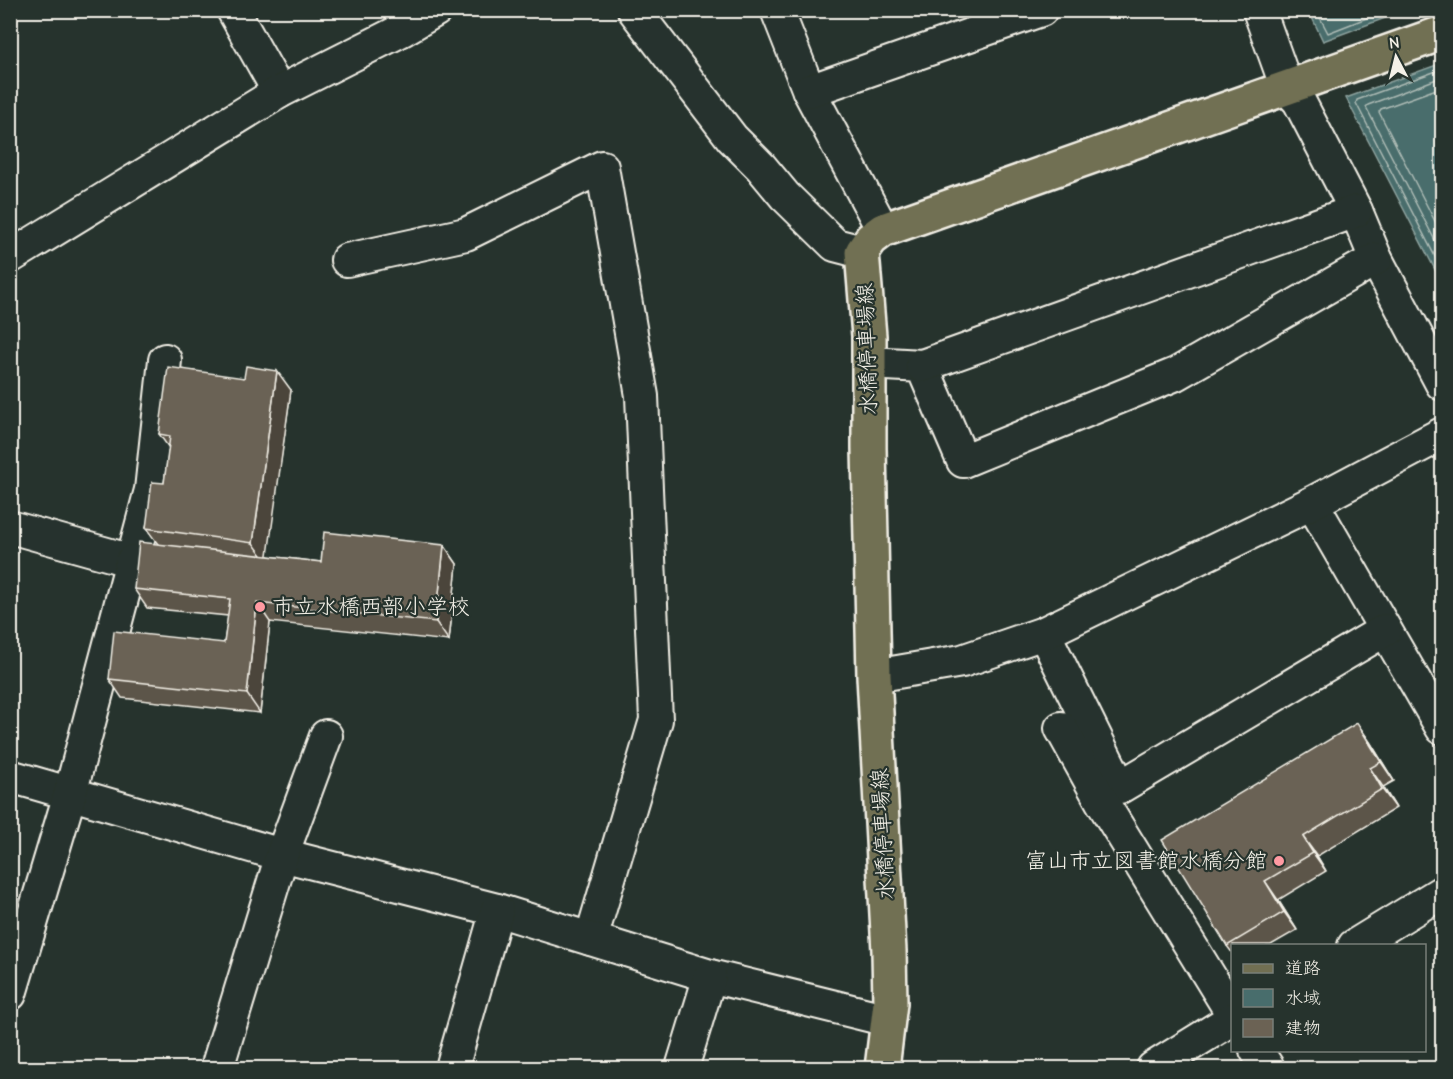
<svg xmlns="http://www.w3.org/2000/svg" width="1453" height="1079" font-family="'Comic Neue','Klee One',sans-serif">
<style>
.water{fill:#486d6c;stroke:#8da29e;stroke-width:1.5}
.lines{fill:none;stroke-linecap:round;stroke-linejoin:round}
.shore{stroke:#afbcb6;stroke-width:1.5}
.minor-casing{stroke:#f4f1e8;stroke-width:36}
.major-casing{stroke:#f4f1e8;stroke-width:38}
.minor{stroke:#26332d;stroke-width:32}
.major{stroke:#716f52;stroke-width:33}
.wall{fill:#5c5448;stroke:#f4f1e8;stroke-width:1.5}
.shaded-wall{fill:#4b453b;stroke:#f4f1e8;stroke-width:1.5}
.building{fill:#6b6254;stroke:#f4f1e8;stroke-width:1.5}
.poi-dot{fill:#ff9aa2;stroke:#26332d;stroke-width:2}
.labels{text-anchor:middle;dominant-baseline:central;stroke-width:4.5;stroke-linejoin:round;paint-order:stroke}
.street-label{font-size:22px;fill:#f4f1e8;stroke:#26332d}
.poi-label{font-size:22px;fill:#f4f1e8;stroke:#26332d;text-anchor:start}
</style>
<rect width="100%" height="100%" fill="#26332d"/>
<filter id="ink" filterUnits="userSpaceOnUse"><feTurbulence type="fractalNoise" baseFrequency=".0167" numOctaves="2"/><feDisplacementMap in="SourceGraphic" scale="12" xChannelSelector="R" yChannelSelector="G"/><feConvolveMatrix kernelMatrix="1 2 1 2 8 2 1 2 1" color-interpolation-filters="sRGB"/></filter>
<g filter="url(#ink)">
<!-- water -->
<g class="water">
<path d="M1309 11H1404L1323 41Z"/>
<path d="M1442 63V283L1346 98Z"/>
</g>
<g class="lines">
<!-- shore -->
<g class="shore">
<path d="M1316 10 1328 33 1387 10"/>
<path d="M1442 69 1357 100 1356 103 1442 270"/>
<path d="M1442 77 1368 105 1366 107 1442 254"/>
<path d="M1442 87 1381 109 1379 112 1442 235"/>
</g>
<defs>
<g id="minor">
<path d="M233 10 279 92"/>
<path d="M634 10 732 138 761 167 785 196 835 245 862 252"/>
<path d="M777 10 809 91 883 230"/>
<path d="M1259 10 1287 88 1299 101 1356 211 1376 259 1442 384"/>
<path d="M809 91 1041 10"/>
<path d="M10 257 279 92 402 30 436 10"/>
<path d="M347 260 466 234 602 167 642 396 656 720 591 939"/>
<path d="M869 363 922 366 963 461 1176 374 1376 259"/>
<path d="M922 366 1356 211"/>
<path d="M1312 503 1442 728"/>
<path d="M10 527 132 561 151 490 165 360"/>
<path d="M1044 633 1120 787 1385 630"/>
<path d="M874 676 962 661 1044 633 1312 503 1442 434"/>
<path d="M1061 728 1101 800 1232 1013"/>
<path d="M10 776 282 855 497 910 710 976 888 1020"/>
<path d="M1354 946 1442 892"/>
<path d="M10 994 70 794 132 561"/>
<path d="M1256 1050 1268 1068"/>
<path d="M217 1068 282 855 326 736"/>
<path d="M452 1068 497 910"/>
<path d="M682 1068 710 976"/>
<path d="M1153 1068 1232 1019"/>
</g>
<path id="major" d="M882 1068 890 1003 889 951 874 676 869 448V336L862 252 871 239 883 230 1442 33"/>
</defs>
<!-- minor casing -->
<use href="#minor" class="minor-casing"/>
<!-- major casing -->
<use href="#major" class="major-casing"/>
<!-- minor -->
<use href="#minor" class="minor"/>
<!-- major -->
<use href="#major" class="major"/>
</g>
<!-- wall -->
<g class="wall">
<path d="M291 390 267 556 321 562 444 545 457 564 449 641 270 622 260 713 122 698 109 679 224 643 228 616 147 608 134 589 158 544 146 528 164 483 169 448 159 434Z"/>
<path d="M1357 723 1370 742 1394 781 1383 787 1396 808 1317 856 1326 871 1278 900 1297 930 1271 945H1233V954L1227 946Z"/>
</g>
<!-- shaded-wall -->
<g class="shaded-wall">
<path d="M277 371 291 390 267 562 253 543Z"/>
<path d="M444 545 457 564 449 641 436 622Z"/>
<path d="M257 603 270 622 260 713 247 694Z"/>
<path d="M1357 723 1370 742 1394 781 1381 762Z"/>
<path d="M1370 768 1383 787 1396 808 1382 789Z"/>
<path d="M1303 837 1317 856 1326 871 1313 853Z"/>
<path d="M1265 881 1278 900 1297 930 1284 912Z"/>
</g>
<!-- building -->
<g class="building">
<path d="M246 366 277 371 253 543 146 528 152 482 164 483 170 436 159 434 168 367 244 378Z"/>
<path d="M324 532 444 545 436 622 257 603 247 694 109 679 114 631 224 643 230 599 134 589 139 542 321 562Z"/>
<path d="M1357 723 1381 762 1370 768 1382 789 1303 837 1313 853 1265 881 1284 912 1227 946 1162 840Z"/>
</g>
</g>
<!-- markers -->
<g class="poi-dot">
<circle cx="260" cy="607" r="6"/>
<circle cx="1279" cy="861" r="6"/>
</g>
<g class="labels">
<!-- street labels -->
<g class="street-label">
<text transform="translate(867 349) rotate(-92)">水橋停車場線</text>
<text transform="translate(883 834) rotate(-93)">水橋停車場線</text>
</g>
<!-- poi labels -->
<g class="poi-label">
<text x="272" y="607">市立水橋西部小学校</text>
<text x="1267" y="861" text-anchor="end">富山市立図書館水橋分館</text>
</g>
</g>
<!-- margin -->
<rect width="1453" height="1079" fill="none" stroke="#26332d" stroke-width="36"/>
<rect x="18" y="18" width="1417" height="1043" fill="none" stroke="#f4f1e8" stroke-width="2" filter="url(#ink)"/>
<!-- legend -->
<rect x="1231" y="944" width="195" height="108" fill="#26332d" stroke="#787f78" stroke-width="1.5"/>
<rect x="1243" y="964" width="30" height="9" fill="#716f52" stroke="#787f78" stroke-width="1.5"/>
<text x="1285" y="974" font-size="18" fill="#f4f1e8">道路</text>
<rect x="1243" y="989" width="30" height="18" fill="#486d6c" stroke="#787f78" stroke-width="1.5"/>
<text x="1285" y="1004" font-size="18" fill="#f4f1e8">水域</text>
<rect x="1243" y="1019" width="30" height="18" fill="#6b6254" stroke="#787f78" stroke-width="1.5"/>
<text x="1285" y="1034" font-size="18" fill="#f4f1e8">建物</text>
<!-- north arrow -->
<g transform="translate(1396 57) rotate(353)" stroke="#26332d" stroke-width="4.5" paint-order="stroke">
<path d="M0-4.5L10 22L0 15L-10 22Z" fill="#f4f1e8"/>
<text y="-9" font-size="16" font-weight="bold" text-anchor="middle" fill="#f4f1e8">N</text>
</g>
</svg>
